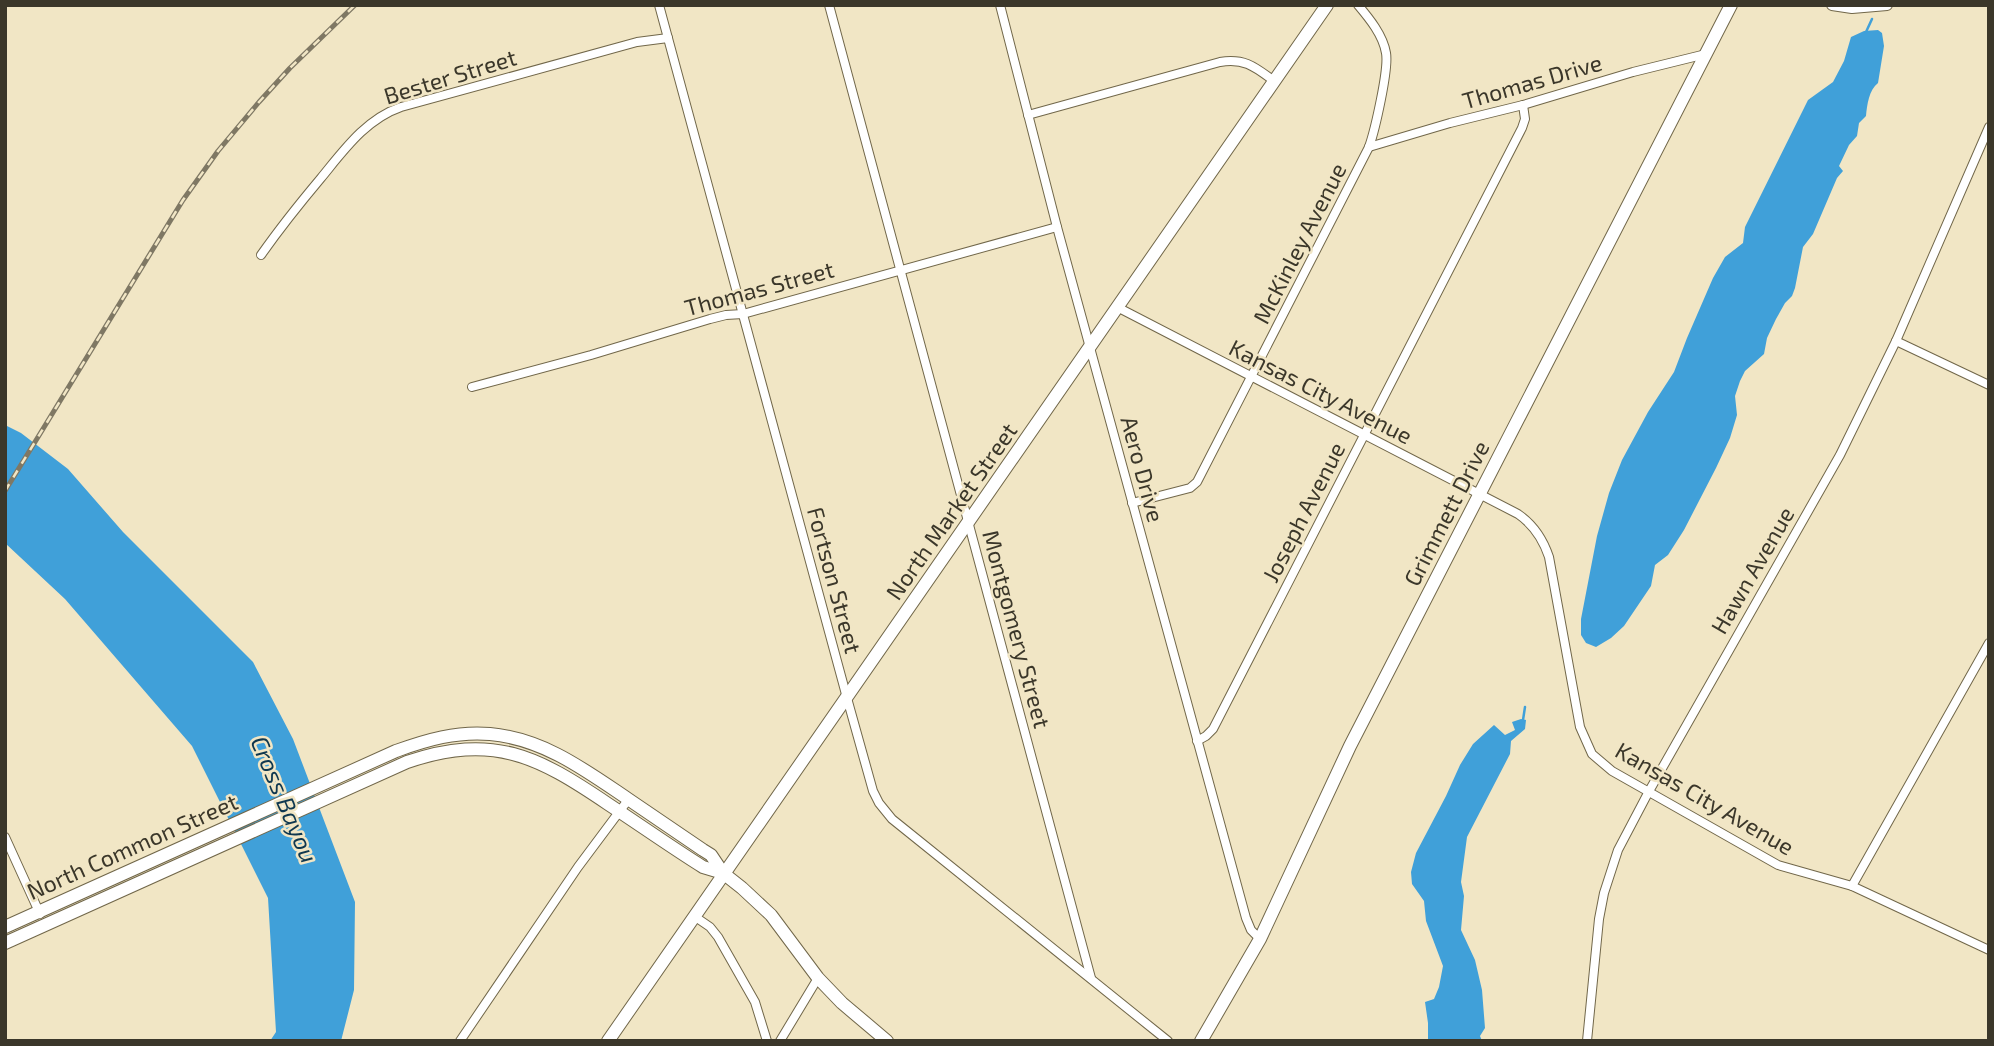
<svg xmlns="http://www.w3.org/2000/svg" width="1994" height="1046" font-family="'Exo 2',sans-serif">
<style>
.water{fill:#40a0d9}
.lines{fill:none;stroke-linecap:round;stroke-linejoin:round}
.stream{stroke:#40a0d9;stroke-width:2.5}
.minor-casing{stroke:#71674a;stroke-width:10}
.tertiary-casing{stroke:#71674a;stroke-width:12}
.secondary-casing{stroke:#71674a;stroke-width:14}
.primary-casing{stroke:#71674a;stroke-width:14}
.minor{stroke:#fff;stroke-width:8}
.tertiary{stroke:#fff;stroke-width:10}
.secondary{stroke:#fff;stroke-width:12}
.primary{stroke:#fff;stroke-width:12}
.rail-casing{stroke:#7f7864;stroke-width:5}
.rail{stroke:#f1e6c5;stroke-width:2.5;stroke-dasharray:8;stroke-linecap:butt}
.labels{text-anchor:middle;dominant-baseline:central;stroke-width:5;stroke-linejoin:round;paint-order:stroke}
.street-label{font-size:23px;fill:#3b372a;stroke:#f1e6c5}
.water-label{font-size:24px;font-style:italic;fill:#0e374f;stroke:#f1e6c5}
</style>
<rect width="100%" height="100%" fill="#f1e6c5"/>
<!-- water -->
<g class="water">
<path d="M1878 30 1882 33 1884 46 1878 83C1869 90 1867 105 1866 116L1859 123 1857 136 1849 145 1839 166 1843 171 1837 178 1813 234 1803 247 1795 288 1792 296 1785 303 1776 319 1767 338 1764 354 1745 371 1740 381 1735 396 1737 415 1730 438 1716 468 1684 530 1668 555 1655 565 1651 586 1624 626 1611 638 1596 647 1586 643 1581 635V619L1597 536 1609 493 1622 460 1648 412 1674 372 1687 338 1713 278 1725 257 1743 243 1745 227 1808 100 1833 82 1844 61 1851 37 1864 31Z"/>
<path d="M5 425 21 433 68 469 123 532 253 662 293 739 355 902 354 990 341 1041H270L276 1032 268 898 192 746 65 599 5 543Z"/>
<path d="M1521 719 1526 720 1525 729 1511 741 1510 754 1467 837 1461 882 1464 896 1461 930 1475 960 1482 990 1485 1028 1480 1036 1482 1041H1428V1023L1425 1002 1434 999 1439 987 1443 966 1426 921 1424 901 1412 884 1411 872 1416 853 1446 796 1460 765 1473 744 1494 725 1505 735 1515 730 1512 722Z"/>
</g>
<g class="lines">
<!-- stream -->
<g class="stream">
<path d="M1866 32 1872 19"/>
<path d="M1523 720 1525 707"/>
</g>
<defs>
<g id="minor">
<path d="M659 5 847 698 873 791 879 803 892 819 1168 1041"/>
<path d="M829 5 1091 978"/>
<path d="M1000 5 1057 227 1246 918 1251 930 1260 939"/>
<path d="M1028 115 1220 62C1245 58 1255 67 1274 81"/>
<path d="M1369 147 1450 123 1523 105 1633 72 1706 54"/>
<path d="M261 255C280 228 300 203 321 178 344 150 366 119 401 107L637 42 668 38"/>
<path d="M1117 307 1518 514C1534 525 1543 539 1549 557L1580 727 1592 754 1612 771 1778 865 1852 886 1989 950"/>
<path d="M1896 341 1989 385"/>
<path d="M472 387 591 355 710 319 726 315 743 314 1057 227"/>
<path d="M1132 503 1190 488 1197 482 1369 147C1375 130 1389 69 1386 53 1383 35 1369 18 1358 5"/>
<path d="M1197 741 1206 736 1213 729 1522 128 1525 119 1523 105"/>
<path d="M5 837 40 914"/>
<path d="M1852 886 1989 643"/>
<path d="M694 916 710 927 718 937 755 1002 767 1041"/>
<path d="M460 1041 578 867 628 800"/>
<path d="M780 1041 818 978"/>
<path d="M1587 1041 1599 919 1604 893 1618 850 1648 793 1840 455 1896 341 1989 127"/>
</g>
<path id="tertiary" d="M1832 5 1852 8 1887 5"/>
<g id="secondary">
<path d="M5 927 396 751C426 740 457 731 490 734 544 739 585 770 628 799 653 816 678 833 703 850L711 855 723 873 742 888 771 915 818 978 842 1003 887 1041"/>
<path d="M5 943 407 762C494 733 537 756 608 804 640 825 671 847 703 867L723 873"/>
<path d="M1201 1041 1260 939 1350 746 1731 5"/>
</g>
<path id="primary" d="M608 1041 1327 5"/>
</defs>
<!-- minor casing -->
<use href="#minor" class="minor-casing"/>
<!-- tertiary casing -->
<use href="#tertiary" class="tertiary-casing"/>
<!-- secondary casing -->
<use href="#secondary" class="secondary-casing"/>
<!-- primary casing -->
<use href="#primary" class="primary-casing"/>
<!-- minor -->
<use href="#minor" class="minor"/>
<!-- tertiary -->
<use href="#tertiary" class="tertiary"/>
<!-- secondary -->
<use href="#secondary" class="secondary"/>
<!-- primary -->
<use href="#primary" class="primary"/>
<defs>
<path id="rail" d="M5 491 183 200 218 151 259 102 290 68 355 5"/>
</defs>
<!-- rail casing -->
<use href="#rail" class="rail-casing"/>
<!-- rail -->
<use href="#rail" class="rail"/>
</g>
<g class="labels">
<!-- street labels -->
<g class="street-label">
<text transform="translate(450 76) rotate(-17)">Bester Street</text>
<text transform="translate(1532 81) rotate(-16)">Thomas Drive</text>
<text transform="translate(1299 243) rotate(-63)">McKinley Avenue</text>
<text transform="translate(759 288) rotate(-15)">Thomas Street</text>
<text transform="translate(1321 391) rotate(27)">Kansas City Avenue</text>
<text transform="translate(1143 469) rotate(75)">Aero Drive</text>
<text transform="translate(951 511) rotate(-55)">North Market Street</text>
<text transform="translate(1303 512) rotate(-63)">Joseph Avenue</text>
<text transform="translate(1446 513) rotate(-63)">Grimmett Drive</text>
<text transform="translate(1752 570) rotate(-60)">Hawn Avenue</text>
<text transform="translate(835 580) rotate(75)">Fortson Street</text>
<text transform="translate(1017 629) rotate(75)">Montgomery Street</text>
<text transform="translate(1705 798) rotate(30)">Kansas City Avenue</text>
<text transform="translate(132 846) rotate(-24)">North Common Street</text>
</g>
<!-- water labels -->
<g class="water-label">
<text transform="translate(285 799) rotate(67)">Cross Bayou</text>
</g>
</g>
<!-- border -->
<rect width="1994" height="1046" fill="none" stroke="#3b372a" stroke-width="14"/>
</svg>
